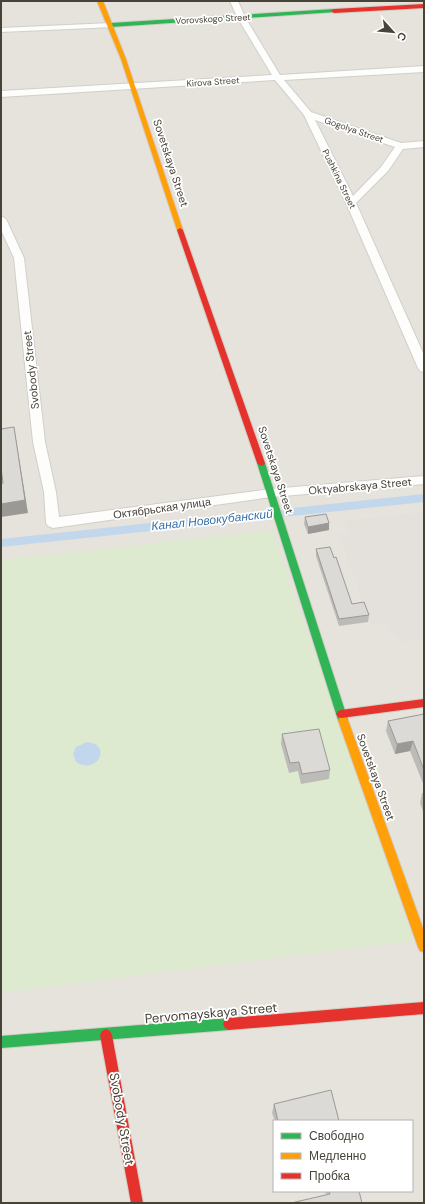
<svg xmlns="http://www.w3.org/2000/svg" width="425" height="1204" font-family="'DM Sans',sans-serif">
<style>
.residential{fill:#e5e3db;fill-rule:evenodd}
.industrial{fill:#e4e1dd}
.green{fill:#ddeacf}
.water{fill:#c2d7ec}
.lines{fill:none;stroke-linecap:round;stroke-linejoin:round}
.canal{fill:#c2d7ec;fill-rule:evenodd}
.street-casing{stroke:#d0cfcb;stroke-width:2}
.fast-casing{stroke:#d0cec4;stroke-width:2}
.slow-casing{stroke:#d0cec4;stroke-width:2}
.jam-casing{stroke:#d0cec4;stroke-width:2}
.street{fill:#fdfdfc;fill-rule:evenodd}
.fast{fill:#30b455;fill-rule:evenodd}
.slow{fill:#ff9f0a;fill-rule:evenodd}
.jam{fill:#e5322d;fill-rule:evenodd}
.wall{fill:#bdbbb8}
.shaded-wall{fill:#9a9996}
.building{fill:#dcdad6;stroke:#9a9996}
.labels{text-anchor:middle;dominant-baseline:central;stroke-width:3.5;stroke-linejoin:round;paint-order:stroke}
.far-street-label{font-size:9px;fill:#484339;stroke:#fff}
.street-label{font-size:11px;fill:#484339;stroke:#fff}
.water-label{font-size:12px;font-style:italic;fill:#3a71ac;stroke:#fff}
.near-street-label{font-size:13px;fill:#484339;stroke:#fff}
</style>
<rect width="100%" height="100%" fill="#f2f1ed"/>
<!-- residential -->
<path class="residential" d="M1 1H424V1203H1ZM274 1121H412V1191H274Z"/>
<!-- industrial -->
<path class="industrial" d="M424 512V639L405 642 393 636 387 623 371 626 339 534 349 533 344 521Z"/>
<!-- green -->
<path class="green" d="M272 530 413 941 1 993V560Z"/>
<!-- water -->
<path class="water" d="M87 742C113 744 97 776 76 762L73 754 76 747Z"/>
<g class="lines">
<!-- canal -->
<path class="canal" d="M424 494V502L1 547V539Z"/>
<defs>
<g id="street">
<path d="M230 1H238L245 17 280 75 424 66V72L284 80 311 112 401 143 424 141V147L403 149 388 171 356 203 424 355V372L420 371 418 368 346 203 304 115 275 80 1 97V91L272 75 237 17ZM315 120 395 147 381 167 353 196Z"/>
<path d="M111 23H114V27L1 32V28Z"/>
<path d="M1 216 6 219 24 258 45 442 56 492 59 517 271 489 424 476V484L271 497 53 528 48 526 46 523 44 492 33 442 14 258 1 230Z"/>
</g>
<g id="fast">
<path d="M334 9 337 11 336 12 111 27 108 25 111 23Z"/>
<path d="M261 460 265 463 348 720 346 723 343 724 340 723 338 720 257 463Z"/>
<path d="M229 1018 233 1020 235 1024 233 1028 229 1030 1 1048V1036Z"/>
</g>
<g id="slow">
<path d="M97 1H103L126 59 183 230 182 231 177 230 121 59Z"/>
<path d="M343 716 346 717 348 720 424 931V952L420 951 418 947 338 720 340 717Z"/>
</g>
<g id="jam">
<path d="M424 4V8L334 13 331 11 334 9Z"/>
<path d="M180 228 183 230 265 463 264 465 261 466 257 463 177 230Z"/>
<path d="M424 699V707L341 718 338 717 336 714 338 711 341 710Z"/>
<path d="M424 1002V1014L229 1030 225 1028 223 1024 225 1020 229 1018Z"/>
<path d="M106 1029 110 1031 112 1035 143 1203H131L100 1035 102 1031Z"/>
</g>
</defs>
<!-- street casing -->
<use href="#street" class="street-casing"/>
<!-- fast casing -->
<use href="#fast" class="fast-casing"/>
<!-- slow casing -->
<use href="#slow" class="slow-casing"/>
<!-- jam casing -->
<use href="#jam" class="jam-casing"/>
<!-- street -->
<use href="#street" class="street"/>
<!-- fast -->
<use href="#fast" class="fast"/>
<!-- slow -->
<use href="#slow" class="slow"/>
<!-- jam -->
<use href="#jam" class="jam"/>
</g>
<!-- wall -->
<g class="wall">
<path d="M305 517 329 530 308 534 304 524Z"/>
<path d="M316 549 352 604 369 615 368 622 339 626 316 556Z"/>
<path d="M424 714V786L410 751 395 754 386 731 388 721Z"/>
<path d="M282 734 330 770 329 779 301 784 298 771 289 773 281 744Z"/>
<path d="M422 793H424V814L420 803Z"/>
<path d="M274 1104 339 1121H275L272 1113Z"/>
<path d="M325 1191H359L326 1194Z"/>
</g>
<!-- shaded-wall -->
<g class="shaded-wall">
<path d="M14 427 28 513 1 517V504Z"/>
<path d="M329 523V530L308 534V527Z"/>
<path d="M413 741 410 751 395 754 397 744Z"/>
</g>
<!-- building -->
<g class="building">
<path d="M14 427 25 500 1 504V484L3 483 1 468V429Z"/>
<path d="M326 514 329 523 308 527 305 517Z"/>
<path d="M330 547 334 558 336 557 352 604 364 602 369 615 339 619 316 549Z"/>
<path d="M424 714V770L413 741 397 744 388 721Z"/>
<path d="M319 729 330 770 302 774 299 762 290 763 282 734Z"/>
<path d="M331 1090 339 1121H278L274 1104Z"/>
<path d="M329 1191H359L362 1203H291L330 1194Z"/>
</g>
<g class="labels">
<!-- far-street labels -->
<g class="far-street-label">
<text transform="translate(213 19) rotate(-3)">Vorovskogo Street</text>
<text transform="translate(213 82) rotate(-4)">Kirova Street</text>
<text transform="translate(354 130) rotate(19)">Gogolya Street</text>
<text transform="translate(339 179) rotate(64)">Pushkina Street</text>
</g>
<!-- street labels -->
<g class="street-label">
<text transform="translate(171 163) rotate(72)">Sovetskaya Street</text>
<text transform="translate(31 370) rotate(-96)">Svobody Street</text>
<text transform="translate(276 470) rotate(72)">Sovetskaya Street</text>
<text transform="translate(360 486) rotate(-5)">Oktyabrskaya Street</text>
<text transform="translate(162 508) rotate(-8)">Октябрьская улица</text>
<text transform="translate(376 777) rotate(70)">Sovetskaya Street</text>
</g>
<!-- water labels -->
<g class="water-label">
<text transform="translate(212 520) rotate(-6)">Канал Новокубанский</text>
</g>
<!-- near-street labels -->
<g class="near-street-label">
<text transform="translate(211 1013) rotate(-5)">Pervomayskaya Street</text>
<text transform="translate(122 1119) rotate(80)">Svobody Street</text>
</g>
</g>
<!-- border -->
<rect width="425" height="1204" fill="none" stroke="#484339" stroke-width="4"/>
<!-- legend -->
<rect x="273" y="1120" width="140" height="72" fill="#ffffff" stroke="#b6b4b0"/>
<rect x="281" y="1133" width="20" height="6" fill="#30b455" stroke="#b6b4b0"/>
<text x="309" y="1140" font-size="12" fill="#484339">Свободно</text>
<rect x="281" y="1153" width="20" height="6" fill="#ff9f0a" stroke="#b6b4b0"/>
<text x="309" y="1160" font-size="12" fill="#484339">Медленно</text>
<rect x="281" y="1173" width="20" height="6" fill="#e5322d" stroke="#b6b4b0"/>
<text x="309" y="1180" font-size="12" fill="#484339">Пробка</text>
<!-- north arrow -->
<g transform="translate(393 32) rotate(117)" stroke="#ffffff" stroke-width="3" paint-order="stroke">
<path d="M0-3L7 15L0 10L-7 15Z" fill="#484339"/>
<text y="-6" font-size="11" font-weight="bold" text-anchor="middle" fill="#484339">С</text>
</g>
</svg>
